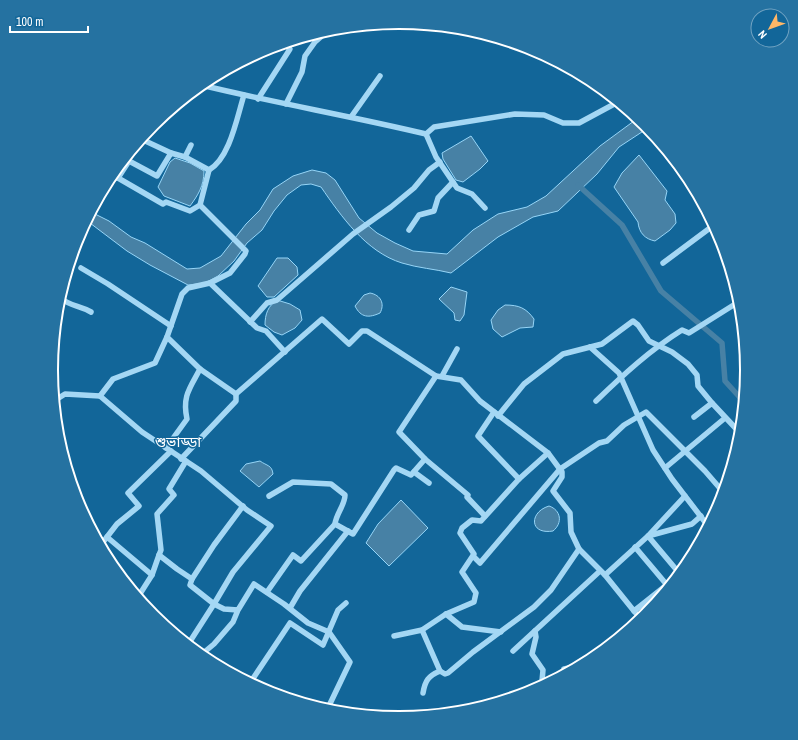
<svg xmlns="http://www.w3.org/2000/svg" width="798" height="740" font-family="'Archivo Narrow','Noto Sans Bengali',sans-serif">
<style>
.water{fill:#4781a5;stroke:#96d5f7}
.lines{fill:none;stroke-linecap:round;stroke-linejoin:round}
.canal{stroke:#4781a5;stroke-width:5.5}
.minor{stroke:#a4d7f4;stroke-width:5.5}
.labels{text-anchor:middle;dominant-baseline:central;stroke-width:3;stroke-linejoin:round;paint-order:stroke}
.quarter-label{font-size:15px;fill:#fff;stroke:#126699}
.rim{fill:none;stroke:#fff;stroke-width:2}
</style>
<rect width="100%" height="100%" fill="#126699"/>
<!-- water -->
<g class="water">
<path d="M638 118 648 128 619 147 597 174 558 211 533 217 498 237 451 273C435 269 418 268 402 263 366 252 341 216 321 187L311 184 301 185 287 195 274 211 262 230 247 243 234 261 218 276 205 283 188 285 150 265 127 251 86 220 91 212 109 221 131 237 145 243 187 269 200 268 221 256 246 224 260 210 273 189 293 176 312 170 326 173 335 180 359 218 377 233 395 243 413 251 447 254 473 230 498 214 527 207 546 196 600 146Z"/>
<path d="M471 136 488 161 480 169 463 182 456 180 443 159 442 153Z"/>
<path d="M639 155 667 191 665 200 675 214 676 223 670 230 655 241C645 239 639 233 638 222L614 187 622 173Z"/>
<path d="M175 158 190 163 204 171C204 186 198 195 190 206L164 196 158 187 170 162Z"/>
<path d="M277 258H288L297 267 298 275 274 297H267L258 286Z"/>
<path d="M451 287 467 292 464 315 460 321 455 320 454 313 439 299Z"/>
<path d="M370 293C381 295 385 304 380 313 369 318 361 318 355 306L364 295Z"/>
<path d="M277 300 290 304 300 310 302 320 295 328 282 335 274 332 265 325C265 314 268 306 277 300Z"/>
<path d="M505 305C519 305 526 308 534 319L533 327 520 328 502 337 493 329 491 320 498 310Z"/>
<path d="M260 461C267 466 272 465 273 474L259 487 240 471 246 464Z"/>
<path d="M401 500 428 528 389 566 366 543 378 524Z"/>
<path d="M549 506C561 510 563 523 553 531 529 535 529 512 549 506Z"/>
</g>
<g class="lines">
<!-- canal -->
<path class="canal" d="M578 185 622 225 661 291 722 343 725 381 744 402"/>
<!-- minor -->
<g class="minor">
<path d="M201 85C275 103 351 116 426 134L434 127 515 114 544 115 563 123H579L618 102"/>
<path d="M258 99 290 49 283 43"/>
<path d="M286 104 302 72 305 56 315 42 330 29"/>
<path d="M351 117 380 76"/>
<path d="M426 134 436 157 457 188 472 194 485 208"/>
<path d="M141 139 171 153"/>
<path d="M657 139 660 146 702 202"/>
<path d="M185 157 191 145"/>
<path d="M109 177 118 178 163 204 166 202 190 211 200 205 209 170C230 158 237 117 244 95"/>
<path d="M118 178 129 161 157 176 171 153 185 157 209 170"/>
<path d="M409 230 419 215 434 211 438 198 453 182"/>
<path d="M663 263 714 225"/>
<path d="M81 268 108 284 171 326"/>
<path d="M210 283 257 328 266 331 285 352"/>
<path d="M59 297C71 307 79 305 91 312"/>
<path d="M250 322 267 303 277 300 353 234 391 207 414 188 429 170 440 162"/>
<path d="M167 337 200 369 236 394 322 319 349 344 362 331H367L436 376 461 380 480 401 548 453 562 472V477L553 491 570 513 571 532 579 549 605 575 634 611 678 576"/>
<path d="M590 347 619 373 653 450 672 479 708 526"/>
<path d="M436 376 399 432 425 459 468 495 467 497 485 516"/>
<path d="M442 376 457 349"/>
<path d="M100 396 142 432 201 471 247 510 271 526 233 572 214 604 190 585 192 579 177 569 159 555 152 575 138 597"/>
<path d="M54 401 65 394 100 396 113 379 155 363 167 337 182 294 188 288 210 283 230 273 245 254 246 251 200 205"/>
<path d="M596 401C623 375 650 350 682 330L689 333 740 301"/>
<path d="M494 412 478 436 519 479"/>
<path d="M498 416 524 384 563 354 602 344 633 321 638 325 649 341 672 352 688 364 697 375 698 386 712 403"/>
<path d="M694 417 712 403 741 434"/>
<path d="M166 448 187 419C182 396 190 388 200 369"/>
<path d="M181 459 236 401V394"/>
<path d="M665 468 725 418"/>
<path d="M414 472 429 483"/>
<path d="M269 496 293 482 331 484 345 495C345 505 336 514 335 524"/>
<path d="M107 537 152 575"/>
<path d="M100 546 117 524 139 506 128 493 171 451"/>
<path d="M635 547 667 585"/>
<path d="M159 555 161 550 157 514 174 495 169 489 186 461"/>
<path d="M473 556 480 563 560 469 599 443 607 441 624 425 646 412 705 471 724 493"/>
<path d="M680 574 648 536 685 496"/>
<path d="M605 575 648 536 692 524 701 516"/>
<path d="M192 579 214 545 243 506"/>
<path d="M267 592 293 555 301 561 335 524 353 534 394 470 396 468 411 475 425 459"/>
<path d="M290 608 300 591 348 531"/>
<path d="M238 610 233 622 214 644 202 654 189 643 214 604 224 609 238 610 254 584 284 604 308 623 329 632 350 662 327 710"/>
<path d="M634 611 641 619"/>
<path d="M446 614 462 627 501 632"/>
<path d="M422 630 440 671"/>
<path d="M535 631 536 637 532 654 543 670 542 681"/>
<path d="M394 636 422 630 446 614 474 602 476 593 462 572 474 554 460 533 462 528 472 520 481 521 519 479 548 453"/>
<path d="M513 651 600 571"/>
<path d="M564 669 569 668 572 670"/>
<path d="M250 683 290 623 323 645 338 610 346 603"/>
<path d="M423 693C425 681 428 676 440 671L445 674 448 673 473 652 534 607 551 590 579 549"/>
</g>
</g>
<g class="labels">
<!-- quarter labels -->
<g class="quarter-label">
<text x="178" y="441">শুভাড্ডা</text>
</g>
</g>
<!-- crop -->
<path d="M0 0H798V740H0ZM58 370a341 341 0 1 1 682 0a341 341 0 1 1-682 0Z" fill="#2572a1" fill-rule="evenodd"/>
<path class="rim" d="M58 370a341 341 0 1 1 682 0a341 341 0 1 1-682 0Z"/>
<!-- north arrow -->
<g transform="translate(770 28) rotate(229)"><circle r="19" fill="#126699" stroke="#71a3c2"/>
<path d="M0-3L7 15L0 10L-7 15Z" fill="#ffb767"/>
<text y="-6" font-size="11" font-weight="bold" text-anchor="middle" fill="#ffffff">N</text>
</g>
<!-- scale -->
<path d="M10 26v6h78v-6" fill="none" stroke="#ffffff" stroke-width="2"/>
<text x="16" y="26" font-size="12" fill="#ffffff" stroke="#126699" stroke-width="3" paint-order="stroke">100 m</text>
</svg>
